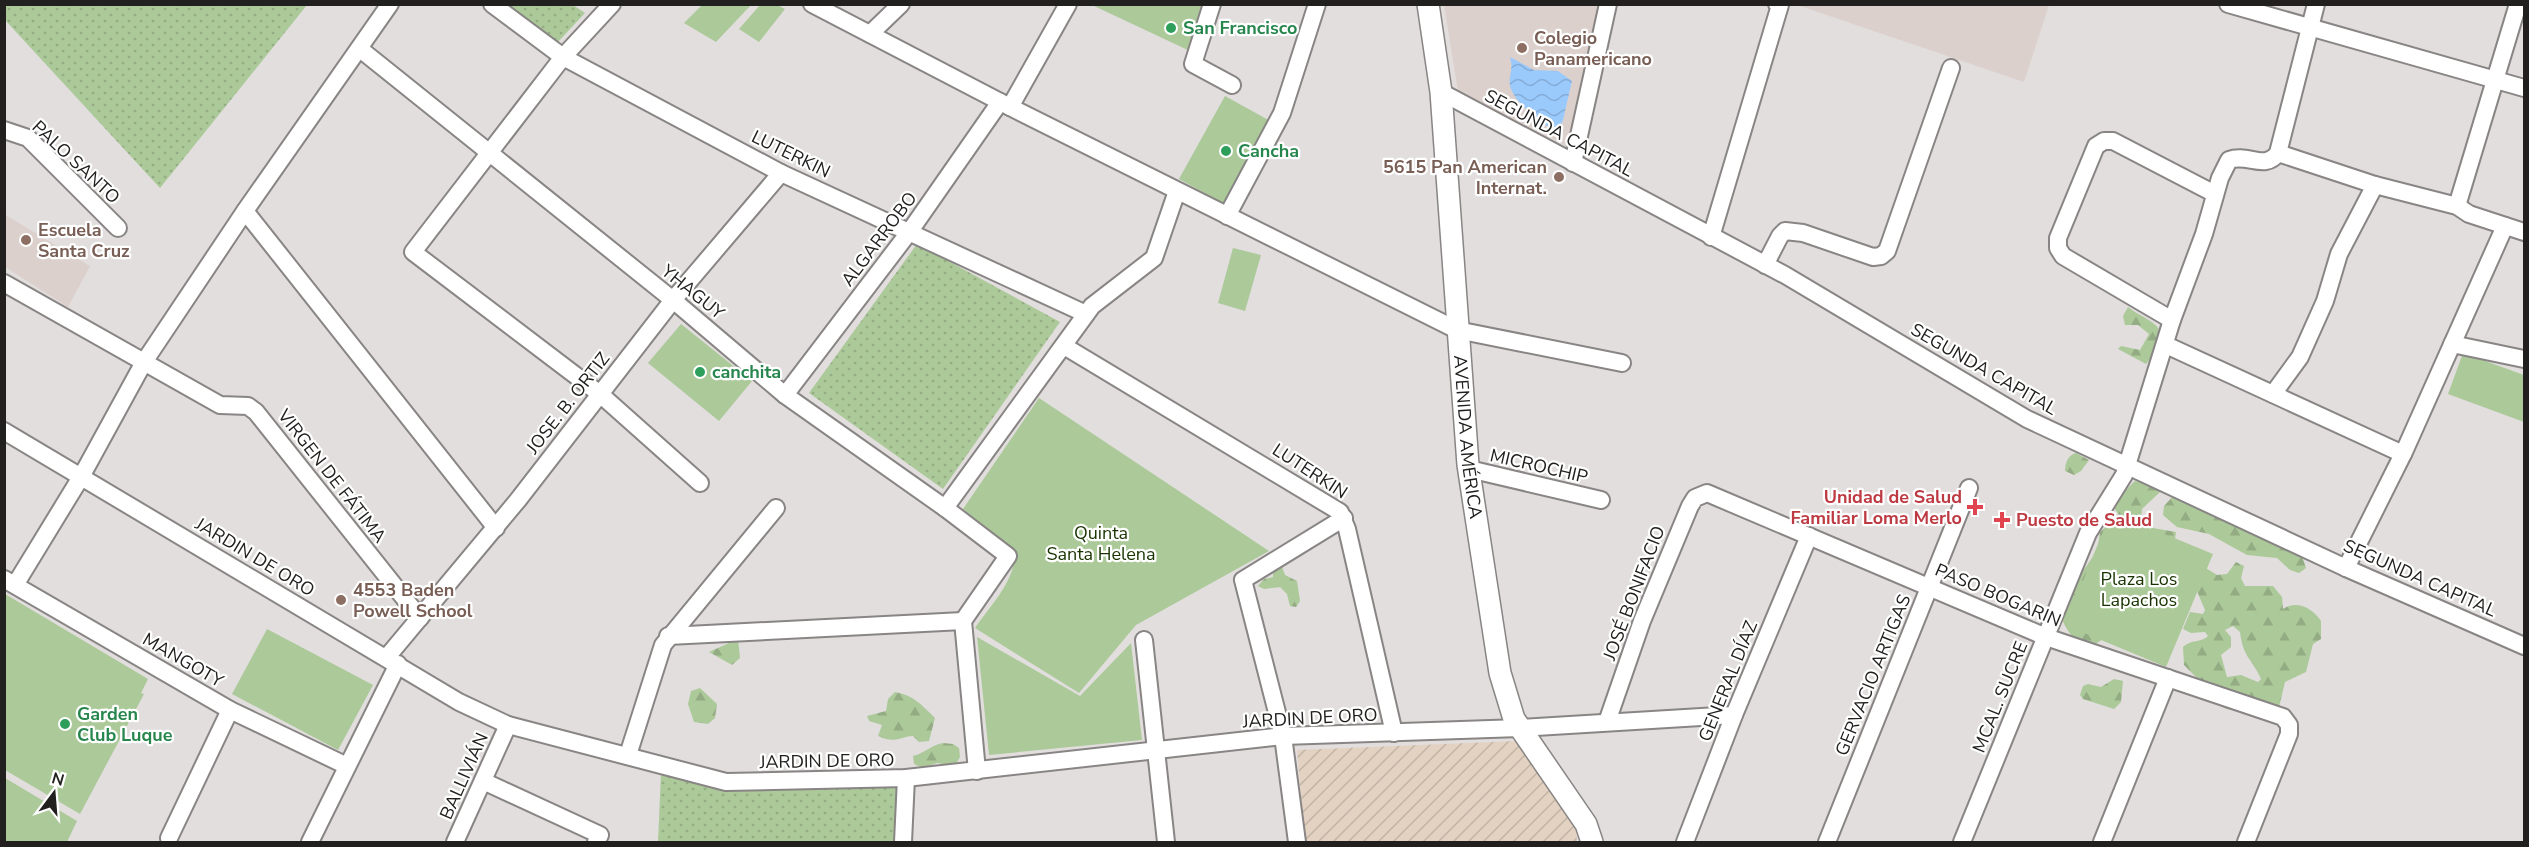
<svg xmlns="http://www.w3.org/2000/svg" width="2529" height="847" font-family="'Nunito Sans',sans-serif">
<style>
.built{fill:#dcd0cc}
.industrial{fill:url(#industrial-furrows)}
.grass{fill:url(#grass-dots)}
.forest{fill:url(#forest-firs);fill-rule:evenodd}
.park{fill:#acc999}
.water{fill:url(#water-waves)}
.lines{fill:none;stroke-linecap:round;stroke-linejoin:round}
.minor-casing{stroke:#888584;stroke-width:20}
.major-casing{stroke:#888584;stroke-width:24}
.minor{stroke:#fff;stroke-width:16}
.major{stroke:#fff;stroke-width:21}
.leisure-dot{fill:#2e9e5b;stroke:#fff;stroke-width:2}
.education-dot{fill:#8d6e63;stroke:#fff;stroke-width:2}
.health-dot{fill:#e0444e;stroke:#fff;stroke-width:2}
.labels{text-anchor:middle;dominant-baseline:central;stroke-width:4.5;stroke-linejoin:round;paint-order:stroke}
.leisure-label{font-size:18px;font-weight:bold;fill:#27864d;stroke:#fff;text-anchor:start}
.education-label{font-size:18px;font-weight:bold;fill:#785e54;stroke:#fff;text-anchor:start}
.street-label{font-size:18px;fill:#21201f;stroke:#fff}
.health-label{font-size:18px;font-weight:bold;fill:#be3a42;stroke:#fff;text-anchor:end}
.park-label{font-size:18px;fill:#183300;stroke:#fff}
</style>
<defs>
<pattern id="industrial-furrows" width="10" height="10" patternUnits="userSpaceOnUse" patternTransform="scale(1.5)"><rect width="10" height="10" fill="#e3d2c1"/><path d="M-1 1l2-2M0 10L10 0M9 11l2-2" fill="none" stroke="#c2b4a5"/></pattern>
<pattern id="grass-dots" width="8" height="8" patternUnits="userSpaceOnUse" patternTransform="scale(1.5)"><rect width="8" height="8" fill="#acc999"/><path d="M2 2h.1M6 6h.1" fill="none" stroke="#94ac83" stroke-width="1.8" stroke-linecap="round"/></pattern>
<pattern id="forest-firs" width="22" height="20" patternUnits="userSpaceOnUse" patternTransform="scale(1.5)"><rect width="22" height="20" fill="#acc999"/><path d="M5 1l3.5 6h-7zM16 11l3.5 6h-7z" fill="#94ac83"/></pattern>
<pattern id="water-waves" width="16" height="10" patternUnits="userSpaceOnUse" patternTransform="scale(1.5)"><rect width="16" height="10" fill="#9ac9fb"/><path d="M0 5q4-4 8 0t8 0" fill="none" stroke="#84acd7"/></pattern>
</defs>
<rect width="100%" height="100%" fill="#e1dedd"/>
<!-- built -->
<g class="built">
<path d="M1444 5H1603L1572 149 1458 92Z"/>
<path d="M1797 5H2049L2024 82Z"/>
<path d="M4 214 90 266 68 307 5 267Z"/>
</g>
<!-- industrial -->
<path class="industrial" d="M1518 741 1576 827 1577 842H1305L1297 750Z"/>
<!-- grass -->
<g class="grass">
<path d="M5 4H307V5L160 188 5 20Z"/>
<path d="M505 5H573L585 13 557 43Z"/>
<path d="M917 244 1060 322 943 489 809 393Z"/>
<path d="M661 773 718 790 900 786 898 842H658Z"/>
</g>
<!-- forest -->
<g class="forest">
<path d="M2128 307C2136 314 2153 320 2159 329L2152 357 2146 364 2118 349 2121 346 2140 350 2149 334 2138 325H2125L2123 316Z"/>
<path d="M2076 453 2089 460 2081 471 2074 475 2065 471C2065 463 2068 455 2076 453Z"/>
<path d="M2135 481 2159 487 2160 492 2142 509 2141 519 2153 528 2176 532 2174 547 2120 517 2113 506C2115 502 2132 483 2135 481Z"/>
<path d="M2174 495 2236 525 2248 533 2290 551 2303 559 2306 568 2299 573 2290 570 2277 558 2247 555 2209 534 2177 527 2163 515 2164 506Z"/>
<path d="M2108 526 2103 639 2094 645C2071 639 2071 637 2060 616L2080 575 2097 551 2100 532Z"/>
<path d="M2236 562 2244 566 2241 578 2245 586H2273L2282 597 2283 609C2296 600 2312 607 2321 621V639L2313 644 2306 672 2285 682 2279 707C2264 708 2231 716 2220 705 2214 700 2216 689 2211 682L2198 679 2184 665 2183 647C2191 639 2201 643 2208 636L2205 632 2191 633 2183 629 2190 612 2203 614 2205 610 2196 589 2201 565 2217 575 2227 574ZM2233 626 2240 632C2243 658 2252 658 2261 679L2258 682 2241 675 2227 677 2221 655 2231 647V637L2225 630Z"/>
<path d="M1281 564 1285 575 1297 581 1300 601 1296 607 1290 606 1287 594 1280 587 1264 589 1258 586 1264 579 1273 577V568Z"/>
<path d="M738 639 740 658 732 665 709 652Z"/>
<path d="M2114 679 2123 681 2121 702 2114 709 2083 699 2080 695 2083 686 2088 684 2101 687Z"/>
<path d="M700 688 717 704 715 718 708 724 694 722 688 704 691 691Z"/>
<path d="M895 692C913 695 922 705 935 718L929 741 919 742 913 736C899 737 895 744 878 736L882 725 869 721 867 716 886 711 888 699Z"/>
<path d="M943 743 953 744 959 748 960 757 955 766 937 763 923 768 914 764 913 756C925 753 931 745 943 743Z"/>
</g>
<!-- park -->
<g class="park">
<path d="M702 5V4L751 5 716 42 684 23Z"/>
<path d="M760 5H777L785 9 759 42 739 29Z"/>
<path d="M1092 5H1208L1192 52Z"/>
<path d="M1225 96 1272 122 1226 205 1179 179Z"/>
<path d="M1233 248 1261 255 1245 311 1218 303Z"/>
<path d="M681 324 752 381 719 421 648 363Z"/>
<path d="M2463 353 2524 375V422L2448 394Z"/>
<path d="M1039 398 1269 551 1136 625 1079 693 975 628C989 607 1017 579 1014 553L963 509Z"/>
<path d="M2111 512 2213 554 2166 667 2065 625Z"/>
<path d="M5 594 148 679 141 693 144 694 80 814 5 770Z"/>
<path d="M267 629 373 685 338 750 232 694Z"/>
<path d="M977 637 1080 696 1131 643 1142 740 989 755Z"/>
<path d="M5 778 77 821 67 842H5Z"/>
</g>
<!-- water -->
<path class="water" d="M1510 57 1534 70 1558 71 1572 81 1563 120 1558 130H1552C1539 118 1513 103 1510 85 1508 75 1514 72 1510 57Z"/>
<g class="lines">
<defs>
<g id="minor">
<path d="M492 4 563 57 781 173 1086 314"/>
<path d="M612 4 563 57 413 252 600 394 700 483"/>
<path d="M812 4 1010 107 1457 330 1622 363"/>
<path d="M1212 4 1193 64 1232 85"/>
<path d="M2228 4 2524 88"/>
<path d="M870 34 901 4"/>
<path d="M360 49 673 300 785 395 945 508 1008 556 963 621 977 771"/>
<path d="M1441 92 1785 275 2027 419 2346 568 2524 646"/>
<path d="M1010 107 1068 4"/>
<path d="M4 130 28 138 118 228"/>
<path d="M2278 153 2375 185 2457 206 2469 214 2524 232"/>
<path d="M1573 163 1608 4"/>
<path d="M2457 206 2518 4"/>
<path d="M245 211 496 528"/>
<path d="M1227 216 1282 113 1317 4"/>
<path d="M1711 237 1780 5 1777 4"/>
<path d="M1765 265 1780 236 1785 231 1803 233 1873 257 1881 256 1887 251 1951 68"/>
<path d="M4 283 220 405 248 406 256 412 420 618"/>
<path d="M2172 320 2063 256 2058 248V238L2096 146 2104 141H2113L2215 194"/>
<path d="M2452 344 2524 359"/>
<path d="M2166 345 2403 454"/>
<path d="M1064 346 1340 512 1347 529 1394 733"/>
<path d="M2273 394 2300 357 2325 301 2339 254 2375 185"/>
<path d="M785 395 910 231 1000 102"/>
<path d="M4 431 459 702 508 725 726 782 906 778 1283 736 1520 728 1734 715"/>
<path d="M1469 469 1601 500"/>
<path d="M945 508 1092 306 1154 258 1177 191"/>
<path d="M2346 568 2404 452 2505 226"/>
<path d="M4 579 230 710 347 766"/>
<path d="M15 585 81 477 144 362 245 211 390 4"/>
<path d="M668 636 963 621"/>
<path d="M1144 640 1166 842"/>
<path d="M387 657 518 500 673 300 781 173"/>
<path d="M1607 722 1642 621 1690 506 1695 498 1707 493 2046 637 2283 717 2289 725V734L2246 842"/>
<path d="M628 755 663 645 776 508"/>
<path d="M483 781 600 835 596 842"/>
<path d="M169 838 230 710"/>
<path d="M310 842 398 664"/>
<path d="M455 842 508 725"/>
<path d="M903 842 906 778"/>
<path d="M1297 842 1283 736 1243 580 1344 518"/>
<path d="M1685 842 1734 715 1809 536"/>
<path d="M1827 842 1969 488"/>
<path d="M1962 842 2088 533 2124 475 2172 320 2204 234 2220 178 2229 160C2248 153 2265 171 2278 153L2316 4"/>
<path d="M2102 842 2168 678"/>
</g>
<g id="major">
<path id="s1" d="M1428 4 1441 92 1468 465 1500 673 1514 719 1586 824 1592 842"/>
</g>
</defs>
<!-- minor casing -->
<use href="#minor" class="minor-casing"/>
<!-- major casing -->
<use href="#major" class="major-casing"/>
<!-- minor -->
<use href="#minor" class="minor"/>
<!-- major -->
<use href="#major" class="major"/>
</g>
<!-- markers -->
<g class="leisure-dot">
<circle cx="1171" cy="28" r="6"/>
<circle cx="1226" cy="151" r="6"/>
<circle cx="700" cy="372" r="6"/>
<circle cx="65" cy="724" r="6"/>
</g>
<g class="education-dot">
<circle cx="1522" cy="48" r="6"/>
<circle cx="1559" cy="177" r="6"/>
<circle cx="26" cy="240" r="6"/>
<circle cx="341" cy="600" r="6"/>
</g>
<g class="health-dot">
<path d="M1972 498h6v6h6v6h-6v6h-6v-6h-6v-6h6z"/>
<path d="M1999 511h6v6h6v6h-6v6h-6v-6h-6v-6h6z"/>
</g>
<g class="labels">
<!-- leisure labels -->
<g class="leisure-label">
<text x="1183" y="28">San Francisco</text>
<text x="1238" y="151">Cancha</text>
<text x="712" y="372">canchita</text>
<text x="77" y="714">Garden<tspan x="77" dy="21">Club Luque</tspan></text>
</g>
<!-- education labels -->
<g class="education-label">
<text x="1534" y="38">Colegio<tspan x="1534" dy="21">Panamericano</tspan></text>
<text x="1547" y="167" text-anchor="end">5615 Pan American<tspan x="1547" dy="21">Internat.</tspan></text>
<text x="38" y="230">Escuela<tspan x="38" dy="21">Santa Cruz</tspan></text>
<text x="353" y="590">4553 Baden<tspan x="353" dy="21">Powell School</tspan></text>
</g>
<!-- street labels -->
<g class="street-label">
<text transform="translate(1559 133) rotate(28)">SEGUNDA CAPITAL</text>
<text transform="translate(791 154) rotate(26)">LUTERKIN</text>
<text transform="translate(76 162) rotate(43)">PALO SANTO</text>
<text transform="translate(879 239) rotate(-53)">ALGARROBO</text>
<text transform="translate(693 292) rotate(39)">YHAGUY</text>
<text transform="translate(1984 369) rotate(30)">SEGUNDA CAPITAL</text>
<text transform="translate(568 403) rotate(-52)">JOSE. B. ORTIZ</text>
<text stroke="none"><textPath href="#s1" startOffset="435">AVENIDA AMÉRICA</textPath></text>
<text transform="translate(1539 466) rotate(13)">MICROCHIP</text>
<text transform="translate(1310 471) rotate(33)">LUTERKIN</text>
<text transform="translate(332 476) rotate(52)">VIRGEN DE FÁTIMA</text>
<text transform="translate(255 557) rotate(31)">JARDIN DE ORO</text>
<text transform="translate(2420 578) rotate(24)">SEGUNDA CAPITAL</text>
<text transform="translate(1634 593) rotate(-69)">JOSÉ BONIFACIO</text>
<text transform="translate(1998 595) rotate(23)">PASO BOGARIN</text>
<text transform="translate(183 660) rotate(30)">MANGOTY</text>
<text transform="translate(1873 675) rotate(-68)">GERVACIO ARTIGAS</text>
<text transform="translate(1728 681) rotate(-68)">GENERAL DÍAZ</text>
<text transform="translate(2000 697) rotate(-68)">MCAL. SUCRE</text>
<text transform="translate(1310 718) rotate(-3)">JARDIN DE ORO</text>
<text transform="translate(827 761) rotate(-1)">JARDIN DE ORO</text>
<text transform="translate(464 776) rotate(-66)">BALLIVIÁN</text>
</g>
<!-- health labels -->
<g class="health-label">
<text x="1962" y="497">Unidad de Salud<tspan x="1962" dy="21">Familiar Loma Merlo</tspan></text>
<text x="2016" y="520" text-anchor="start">Puesto de Salud</text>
</g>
<!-- park labels -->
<g class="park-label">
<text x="1101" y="533">Quinta<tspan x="1101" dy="21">Santa Helena</tspan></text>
<text x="2139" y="579">Plaza Los<tspan x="2139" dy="21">Lapachos</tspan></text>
</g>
</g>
<!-- border -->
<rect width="2529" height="847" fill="none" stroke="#21201f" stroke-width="12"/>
<!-- north arrow -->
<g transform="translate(54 793) rotate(16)" stroke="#ffffff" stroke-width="4.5" paint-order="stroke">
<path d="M0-4.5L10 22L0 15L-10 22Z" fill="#21201f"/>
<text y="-9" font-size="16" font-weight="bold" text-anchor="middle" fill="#21201f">N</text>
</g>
</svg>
